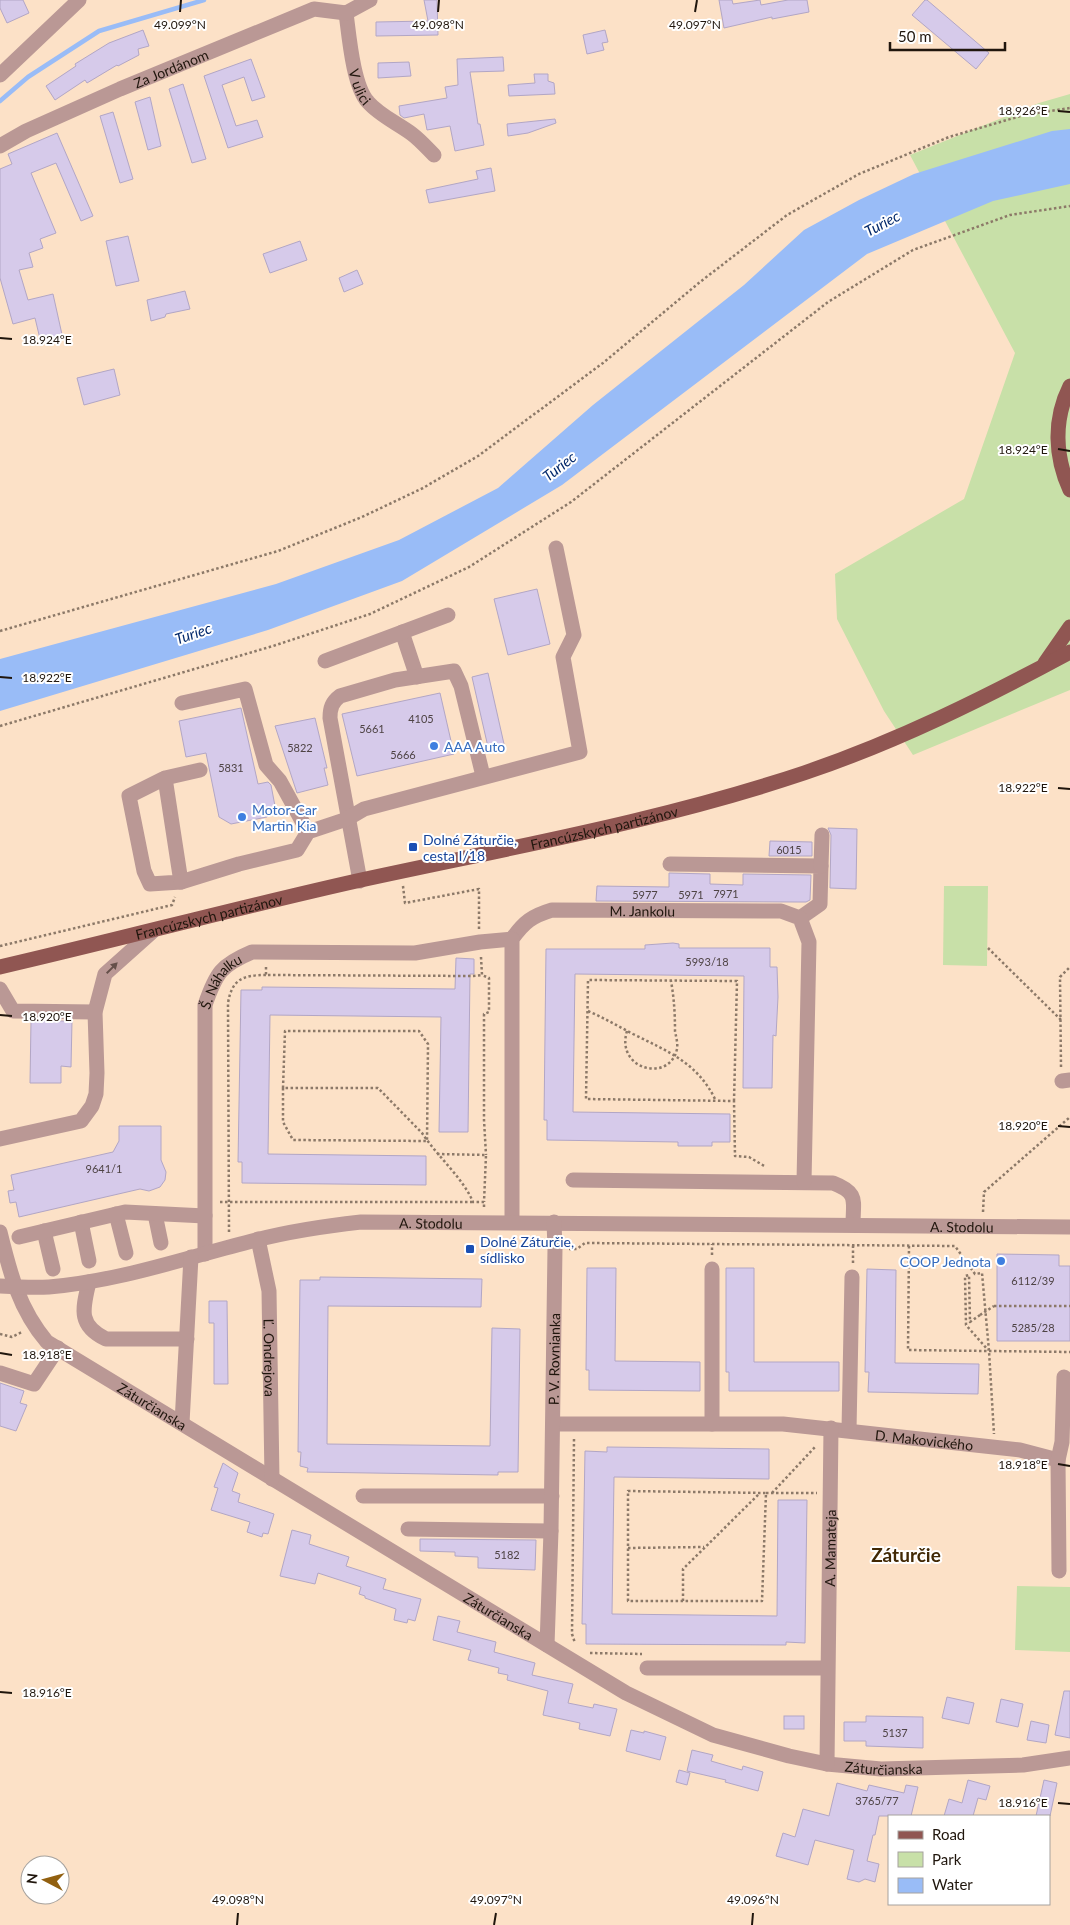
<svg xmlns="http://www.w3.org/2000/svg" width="1070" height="1925" font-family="Lato,sans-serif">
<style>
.green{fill:#c8e0a8}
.water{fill:#99bcf7}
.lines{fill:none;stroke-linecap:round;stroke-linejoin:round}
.stream{stroke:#99bcf7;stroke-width:4.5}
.building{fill:#d6caea;stroke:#b2a6c5}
.path{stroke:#8c7968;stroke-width:2.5;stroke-dasharray:2.5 2.5;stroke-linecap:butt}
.minor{stroke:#ba9895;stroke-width:15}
.major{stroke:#905652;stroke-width:15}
.path-bridge{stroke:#8c7968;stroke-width:2.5;stroke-dasharray:2.5 2.5;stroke-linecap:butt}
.oneway{fill:#65504a}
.ticks{fill:none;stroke:#20160d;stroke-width:2}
.shop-dot{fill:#3f7fe0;stroke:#fff;stroke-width:2}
.transit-dot{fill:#1a4fb4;stroke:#fff;stroke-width:2}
.labels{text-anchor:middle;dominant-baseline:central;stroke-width:4;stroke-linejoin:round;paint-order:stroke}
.number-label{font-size:11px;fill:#4e4344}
.street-label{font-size:14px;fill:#20160d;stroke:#fff}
.shop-label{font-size:14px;fill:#366cbe;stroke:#fff;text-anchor:start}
.transit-label{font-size:14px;fill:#164399;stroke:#fff;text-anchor:start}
.water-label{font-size:15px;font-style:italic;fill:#042a6c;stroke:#fff}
.district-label{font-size:19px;font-weight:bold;fill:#412905;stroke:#fff}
.ticks-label{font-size:12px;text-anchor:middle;fill:#20160d;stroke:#fff;stroke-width:4;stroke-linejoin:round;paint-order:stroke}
</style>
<rect width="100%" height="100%" fill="#fce1c7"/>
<!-- green -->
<g class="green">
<path d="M1070 94V690L913 755 884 711 837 619 835 574 964 499 1015 353 910 155 1039 103Z"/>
<path d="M944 886H988L987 966 943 965Z"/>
<path d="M1017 1586 1070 1587V1652L1015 1650Z"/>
</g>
<!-- water -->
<path class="water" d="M1070 129V184L993 201 867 254 562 485 402 581 268 630 0 711V659L276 584 399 540 498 488 593 405 744 285 804 230 859 200 914 174 1052 131Z"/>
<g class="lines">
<!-- stream -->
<path class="stream" d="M0 101 28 77 99 31 204 0"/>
</g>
<!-- building -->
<g class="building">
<path d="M0 0H23L29 13 7 23 0 8Z"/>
<path d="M424 0H437L438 35 376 36V22L428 21Z"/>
<path d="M719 0H732L733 4 760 0 761 5 788 0H807L809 12 772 19V17L724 28Z"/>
<path d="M925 0H927L989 53 976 69 912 15Z"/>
<path d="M143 30 149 46 138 49 139 55 118 66 117 65 87 83 85 80 55 100 46 86 76 66 75 64 109 43Z"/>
<path d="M605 30 608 42 602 43 604 50 587 54 583 35Z"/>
<path d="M503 57 504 71 470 72 478 124H480L484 145 455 151 450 126 427 130 424 114 404 118 400 115 399 106 447 98 445 87 458 85 457 59Z"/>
<path d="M251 59 265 97 252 101 244 77 222 85 236 126 257 120 263 137 228 148 204 76Z"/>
<path d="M409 62 411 76 378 78V63Z"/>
<path d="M534 74H548V81L554 83 555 94 509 96 508 85 535 83Z"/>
<path d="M183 84 206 159 192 163 169 89Z"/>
<path d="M150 97 161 146 148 150 135 102Z"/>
<path d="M113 112 133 179 120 183 100 116Z"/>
<path d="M555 119 556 123 528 133 508 136 507 124Z"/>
<path d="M57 133 93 216 81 221 56 163 31 173 56 233 40 239 43 248 29 253 33 267 19 270 28 300 53 294 63 339 41 343 35 318 13 324 0 278V169L12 164 8 154Z"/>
<path d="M491 168 495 191 429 203 426 190 478 179 476 171Z"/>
<path d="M128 236 139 281 116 286 106 241Z"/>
<path d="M300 241 307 260 270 273 263 254Z"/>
<path d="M357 270 363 284 344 292 339 278Z"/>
<path d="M185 291 190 309 166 314 165 317 151 321 147 300Z"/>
<path d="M114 369 120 395 84 405 77 378Z"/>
<path d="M537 589 550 644 508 655 494 599Z"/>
<path d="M488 673 504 744 488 747 472 677Z"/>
<path d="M440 693 454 754 357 776 342 714Z"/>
<path d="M241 708 258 784 268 782 271 785 275 806 267 817 231 824 219 817 206 753 186 757 179 721Z"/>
<path d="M315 718 327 768H324L328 785 297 793 275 726Z"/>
<path d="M828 828 857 829 856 889 830 888 831 835Z"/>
<path d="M770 841 812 842V856H769Z"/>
<path d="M669 873 710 874V884L743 885V874L811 875 810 900 806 902H799L596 901 597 886 669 887Z"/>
<path d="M673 943 679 944V948H770V967H777L778 997 776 1036 773 1035 772 1088H743L744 976 575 974 573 1112 730 1114V1142H712V1146H678V1142L547 1140V1120H544L546 949H645V945Z"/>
<path d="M456 958 474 959V974H470L468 1132H439L441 1017 270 1015 268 1154 426 1156V1185L242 1183V1162H238L241 990H262V987L455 989Z"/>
<path d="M31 1021H72L71 1067 61 1066V1083H30Z"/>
<path d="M119 1126H161V1160L166 1172 165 1180 160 1187 149 1191 140 1189 19 1217 16 1202 10 1203 8 1191 14 1190 11 1175 113 1152 119 1141Z"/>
<path d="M997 1254 1059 1255V1266H1070V1341H997Z"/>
<path d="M587 1268H616L615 1361 700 1362V1391L589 1390V1370H586Z"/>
<path d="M726 1268H754V1362H839V1391H729V1372H726Z"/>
<path d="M867 1269 896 1270 895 1363 979 1364 978 1394 868 1392 869 1372H865Z"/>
<path d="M320 1277 482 1279 481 1307 328 1306 327 1444 490 1446 492 1328 520 1329 518 1472H498V1475L307 1472 308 1468 300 1466 301 1452H298L300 1280H320Z"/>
<path d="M209 1301H227L228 1384H214V1323H209Z"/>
<path d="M0 1383 24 1391 20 1403 27 1405 16 1431 0 1426Z"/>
<path d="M607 1447 769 1449V1479L614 1477 612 1614 777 1616 778 1500H807L805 1643 786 1642V1645L586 1644V1624H582L585 1451 607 1452Z"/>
<path d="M223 1463 238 1473 232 1491 240 1494 238 1502 274 1514 268 1534 263 1533 262 1537 247 1532 250 1522 211 1510 218 1488 214 1487Z"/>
<path d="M292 1530 311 1535 309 1544 349 1557 346 1566 386 1579 383 1589 421 1599 415 1621 408 1619 407 1623 394 1620 396 1609 365 1598V1596L359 1594 361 1587 318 1573 315 1584 280 1576Z"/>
<path d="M420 1539 536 1540 535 1570 478 1568V1557L455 1556V1552L420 1551Z"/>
<path d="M438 1616 460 1621 457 1632 496 1642 494 1652 535 1663 532 1675 573 1684 568 1703 593 1708 594 1704 617 1709 610 1736 579 1729 580 1723 543 1715 548 1691 507 1680 508 1675 498 1673 499 1668 468 1660 471 1650 433 1640Z"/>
<path d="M1064 1691H1070V1738L1055 1735Z"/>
<path d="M947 1697 974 1703 969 1724 942 1718Z"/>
<path d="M1001 1699 1023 1704 1018 1727 996 1722Z"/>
<rect x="784" y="1716" width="20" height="13"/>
<path d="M866 1716 923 1717V1748L866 1746V1741H844V1722H866Z"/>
<path d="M1031 1721 1049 1725 1046 1743 1027 1740Z"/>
<path d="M631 1730 644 1733V1731L666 1737 660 1760 626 1751Z"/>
<path d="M692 1750 713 1755 711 1761 742 1770 743 1766 763 1772 758 1791 725 1782 726 1780 687 1771Z"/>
<path d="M679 1770 690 1773 687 1785 676 1782Z"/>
<path d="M968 1780 990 1786 986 1800 978 1798 973 1816H944L949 1799 962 1803Z"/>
<path d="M1044 1780 1057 1783 1050 1816H1036Z"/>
<path d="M837 1783 867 1791 869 1785 904 1793 906 1785 918 1787 911 1816H879L875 1835H873L867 1861 879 1864 875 1882 865 1879 859 1882 847 1879 854 1850 815 1840 808 1865 776 1856 783 1833 795 1837 803 1809 829 1816Z"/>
</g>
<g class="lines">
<!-- path -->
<g class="path">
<path d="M0 631 278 551 362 517 423 488 478 456 603 363 700 282 787 215 859 174 949 137 1024 115 1070 108"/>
<path d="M0 726 273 646 370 614 469 567 571 502 828 302 913 250 1010 215 1070 206"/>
<path d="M403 886 405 903 479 889V929"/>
<path d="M0 946 172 905 175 897"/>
<path d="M988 948 1061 1020"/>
<path d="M481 957 482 975 489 978V1012L484 1014V1120L486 1155"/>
<path d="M266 967V975L473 976 482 975"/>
<path d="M588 1011C604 1018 618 1026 633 1034 669 1052 698 1063 716 1101"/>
<path d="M627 1031C615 1070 670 1083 677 1049 678 1043 676 1037 675 1031 675 1013 674 998 671 981"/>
<path d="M1061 1067 1060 977 1070 967"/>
<path d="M283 1088 285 1031H419L428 1044 427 1141 293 1140 283 1122V1088H378L422 1133C437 1156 463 1178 473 1202H484V1208"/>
<path d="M734 1101 737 981 588 980 586 1099 734 1101 735 1156 749 1157 766 1167"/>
<path d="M437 1154 486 1155 484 1202"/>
<path d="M220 1202H473"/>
<path d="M983 1212 984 1192 1070 1117"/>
<path d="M229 1232 228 1003C232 979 243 975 266 975"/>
<path d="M909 1246 908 1350 1070 1352"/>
<path d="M569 1249H577L585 1243 955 1246 975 1274 982 1273 989 1351 994 1434"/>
<path d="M712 1255V1244"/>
<path d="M853 1263V1245"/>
<path d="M994 1306H1070"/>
<path d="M980 1315 970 1322 969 1275 965 1276 966 1325 988 1350"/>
<path d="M0 1334 12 1337 22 1332"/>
<path d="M574 1439 572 1634 575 1643"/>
<path d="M628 1491 766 1493 762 1601H628Z"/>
<path d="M766 1493H817"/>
<path d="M772 1493 815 1447"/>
<path d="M628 1548 704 1547"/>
<path d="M683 1601V1569L759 1494"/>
<path d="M590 1653 642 1654"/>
</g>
<!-- minor -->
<g class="minor">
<path id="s1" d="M346 13C349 35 353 86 368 102 379 115 397 123 412 134 420 140 427 148 434 155"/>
<path d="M346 13 370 0"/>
<path d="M0 75 79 0"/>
<path id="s2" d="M0 146 26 131 120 89 314 9 346 13"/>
<path d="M402 632 417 677"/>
<path d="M325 661 448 615"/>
<path d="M182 703 245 689 266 765 280 781 308 832"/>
<path d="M165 778 181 882 150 884 144 871 129 796 165 778 200 770"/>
<path d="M670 864 821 866 820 904 800 918"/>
<path d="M821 866 822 835"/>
<path d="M360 881 330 718C330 708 332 702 340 696L395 680 454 671 461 686 483 776"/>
<path d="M181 882 239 864 297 850 308 832 347 819 364 809 580 752 563 657 574 635 556 548"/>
<path d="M0 989 13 1011 95 1012"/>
<path d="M1062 1081 1070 1080"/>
<path d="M0 1139 81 1121 92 1106 96 1094 97 1073 95 1012 105 974 152 932"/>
<path d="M573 1180 833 1183C859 1193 853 1200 853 1225"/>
<path d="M116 1214 126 1253"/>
<path d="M155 1214 161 1243"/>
<path d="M81 1222 89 1261"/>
<path id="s3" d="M512 1222V939C524 922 532 916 552 910L781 911 800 918 809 942 804 1182"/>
<path d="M44 1231 53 1269"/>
<path id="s4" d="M0 1232C10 1273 19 1309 47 1342L626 1693 713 1735 789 1756 827 1764 881 1769 1023 1765 1070 1758"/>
<path d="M19 1237 125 1212 205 1216"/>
<path id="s5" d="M258 1239 269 1291 272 1479"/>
<path id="s6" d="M205 1254V1005C216 973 221 965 252 952L415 953 480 942 512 939"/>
<path d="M89 1282C83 1308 77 1325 106 1339H187"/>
<path id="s7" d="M0 1286C16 1287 33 1288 49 1287 120 1281 188 1257 256 1240 291 1231 325 1226 361 1222L1070 1227"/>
<path d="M0 1373 34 1384 58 1348"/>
<path d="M182 1423 191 1257"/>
<path id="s8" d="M553 1424H783L1020 1450 1058 1460"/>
<path d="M712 1424V1269"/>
<path d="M849 1430 852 1277"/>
<path d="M363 1496H552"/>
<path d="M408 1529 551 1531"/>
<path d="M1059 1571 1058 1460 1062 1442 1064 1377"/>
<path id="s9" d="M547 1645 551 1531 555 1248 554 1222"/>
<path d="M647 1668H827"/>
<path id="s10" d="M827 1764 831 1428"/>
</g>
<!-- major -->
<g class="major">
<path d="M1070 386C1053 420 1055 457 1070 490"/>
<path d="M1045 663 1070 627"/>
<path id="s11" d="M0 967C121 939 240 907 361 880 508 848 661 821 804 773 896 742 985 698 1070 652"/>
</g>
<!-- path-bridge -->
<path class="path-bridge" d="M980 1315 994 1306"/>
</g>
<!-- one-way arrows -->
<defs><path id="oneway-solid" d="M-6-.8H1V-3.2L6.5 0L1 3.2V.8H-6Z" transform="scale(1.25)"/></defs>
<use class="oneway" href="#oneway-solid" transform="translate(112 968) rotate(-45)"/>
<!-- ticks -->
<path class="ticks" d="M180 12 181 0M438 12 439 0M695 12 697 0M1058 111 1070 112M0 338 12 339M1058 449 1070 451M0 677 12 678M1058 788 1070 789M0 1015 12 1016M1058 1126 1070 1127M0 1353 12 1355M1058 1464 1070 1466M0 1692 12 1693M1058 1803 1070 1804M237 1925 238 1913M494 1925 496 1913M752 1925 753 1913"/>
<!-- markers -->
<g class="shop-dot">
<circle cx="434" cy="746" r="5"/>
<circle cx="242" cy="817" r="5"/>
<circle cx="1001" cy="1261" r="5"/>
</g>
<g class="transit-dot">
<rect x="408" y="842" width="10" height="10" rx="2.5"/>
<rect x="465" y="1244" width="10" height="10" rx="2.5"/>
</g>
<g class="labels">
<!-- number labels -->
<g class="number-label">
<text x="421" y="718">4105</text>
<text x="372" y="728">5661</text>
<text x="300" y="747">5822</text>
<text x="403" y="754">5666</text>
<text x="231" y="767">5831</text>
<text x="789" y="849">6015</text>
<text x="726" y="893">7971</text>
<text x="645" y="894">5977</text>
<text x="691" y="894">5971</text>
<text x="707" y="961">5993/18</text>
<text x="104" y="1168">9641/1</text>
<text x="1033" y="1280">6112/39</text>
<text x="1033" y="1327">5285/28</text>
<text x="507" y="1554">5182</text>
<text x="895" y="1732">5137</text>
<text x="877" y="1800">3765/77</text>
</g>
<!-- street labels -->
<g class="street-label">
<text stroke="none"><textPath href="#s2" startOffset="188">Za Jordánom</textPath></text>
<text stroke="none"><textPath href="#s1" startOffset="75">V ulici</textPath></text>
<text stroke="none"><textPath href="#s11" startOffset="620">Francúzskych partizánov</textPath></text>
<text stroke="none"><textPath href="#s3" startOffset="424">M. Jankolu</textPath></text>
<text stroke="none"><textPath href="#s11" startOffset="215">Francúzskych partizánov</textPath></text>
<text stroke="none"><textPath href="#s6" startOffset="278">Š. Náhalku</textPath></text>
<text stroke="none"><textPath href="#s7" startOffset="438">A. Stodolu</textPath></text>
<text stroke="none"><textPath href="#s7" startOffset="969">A. Stodolu</textPath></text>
<text stroke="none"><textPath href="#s5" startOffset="120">Ľ. Ondrejova</textPath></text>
<text stroke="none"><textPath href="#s9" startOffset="286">P. V. Rovnianka</textPath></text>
<text stroke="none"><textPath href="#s4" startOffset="244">Záturčianska</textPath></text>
<text stroke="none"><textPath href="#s8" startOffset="372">D. Makovického</textPath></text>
<text stroke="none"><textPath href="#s10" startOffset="216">A. Mamateja</textPath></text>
<text stroke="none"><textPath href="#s4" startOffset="649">Záturčianska</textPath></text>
<text stroke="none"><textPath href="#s4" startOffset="1069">Záturčianska</textPath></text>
</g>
<!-- shop labels -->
<g class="shop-label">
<text x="444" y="746">AAA Auto</text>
<text x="252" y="809">Motor-Car<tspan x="252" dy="16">Martin Kia</tspan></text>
<text x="991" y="1261" text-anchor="end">COOP Jednota</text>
</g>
<!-- transit labels -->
<g class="transit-label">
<text x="423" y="839">Dolné Záturčie,<tspan x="423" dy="16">cesta I/18</tspan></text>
<text x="480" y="1241">Dolné Záturčie,<tspan x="480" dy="16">sídlisko</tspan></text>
</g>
<!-- water labels -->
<g class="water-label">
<text transform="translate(882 223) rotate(-28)">Turiec</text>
<text transform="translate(559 466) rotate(-38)">Turiec</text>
<text transform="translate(193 633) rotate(-19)">Turiec</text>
</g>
<!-- district labels -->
<g class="district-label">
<text x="906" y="1554">Záturčie</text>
</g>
</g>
<g class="ticks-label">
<text x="180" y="29">49.099°N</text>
<text x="438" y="29">49.098°N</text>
<text x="695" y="29">49.097°N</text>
<text x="1023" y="115">18.926°E</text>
<text x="47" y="344">18.924°E</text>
<text x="1023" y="454">18.924°E</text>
<text x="47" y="682">18.922°E</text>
<text x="1023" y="792">18.922°E</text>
<text x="47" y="1021">18.920°E</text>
<text x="1023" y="1130">18.920°E</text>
<text x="47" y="1359">18.918°E</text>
<text x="1023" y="1469">18.918°E</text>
<text x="47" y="1697">18.916°E</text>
<text x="1023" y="1807">18.916°E</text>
<text x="238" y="1904">49.098°N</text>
<text x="496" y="1904">49.097°N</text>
<text x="753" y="1904">49.096°N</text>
</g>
<!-- legend -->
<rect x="888" y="1815" width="162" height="90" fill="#ffffff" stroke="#a6a29e"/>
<rect x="898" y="1831" width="25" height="8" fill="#905652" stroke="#a6a29e"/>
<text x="932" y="1840" font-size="15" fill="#20160d">Road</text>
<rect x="898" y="1852" width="25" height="15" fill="#c8e0a8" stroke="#a6a29e"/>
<text x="932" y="1865" font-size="15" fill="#20160d">Park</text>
<rect x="898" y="1878" width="25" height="15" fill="#99bcf7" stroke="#a6a29e"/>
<text x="932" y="1890" font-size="15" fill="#20160d">Water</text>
<!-- north arrow -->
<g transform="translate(45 1880) rotate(276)"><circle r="24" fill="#ffffff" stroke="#a6a29e"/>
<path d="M0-4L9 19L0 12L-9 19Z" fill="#926010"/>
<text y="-8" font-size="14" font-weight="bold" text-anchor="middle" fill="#20160d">N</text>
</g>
<!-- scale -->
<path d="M890 42v8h115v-8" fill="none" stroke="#20160d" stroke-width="2.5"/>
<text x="898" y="42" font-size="15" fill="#20160d" stroke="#ffffff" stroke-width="4" paint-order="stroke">50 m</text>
</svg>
